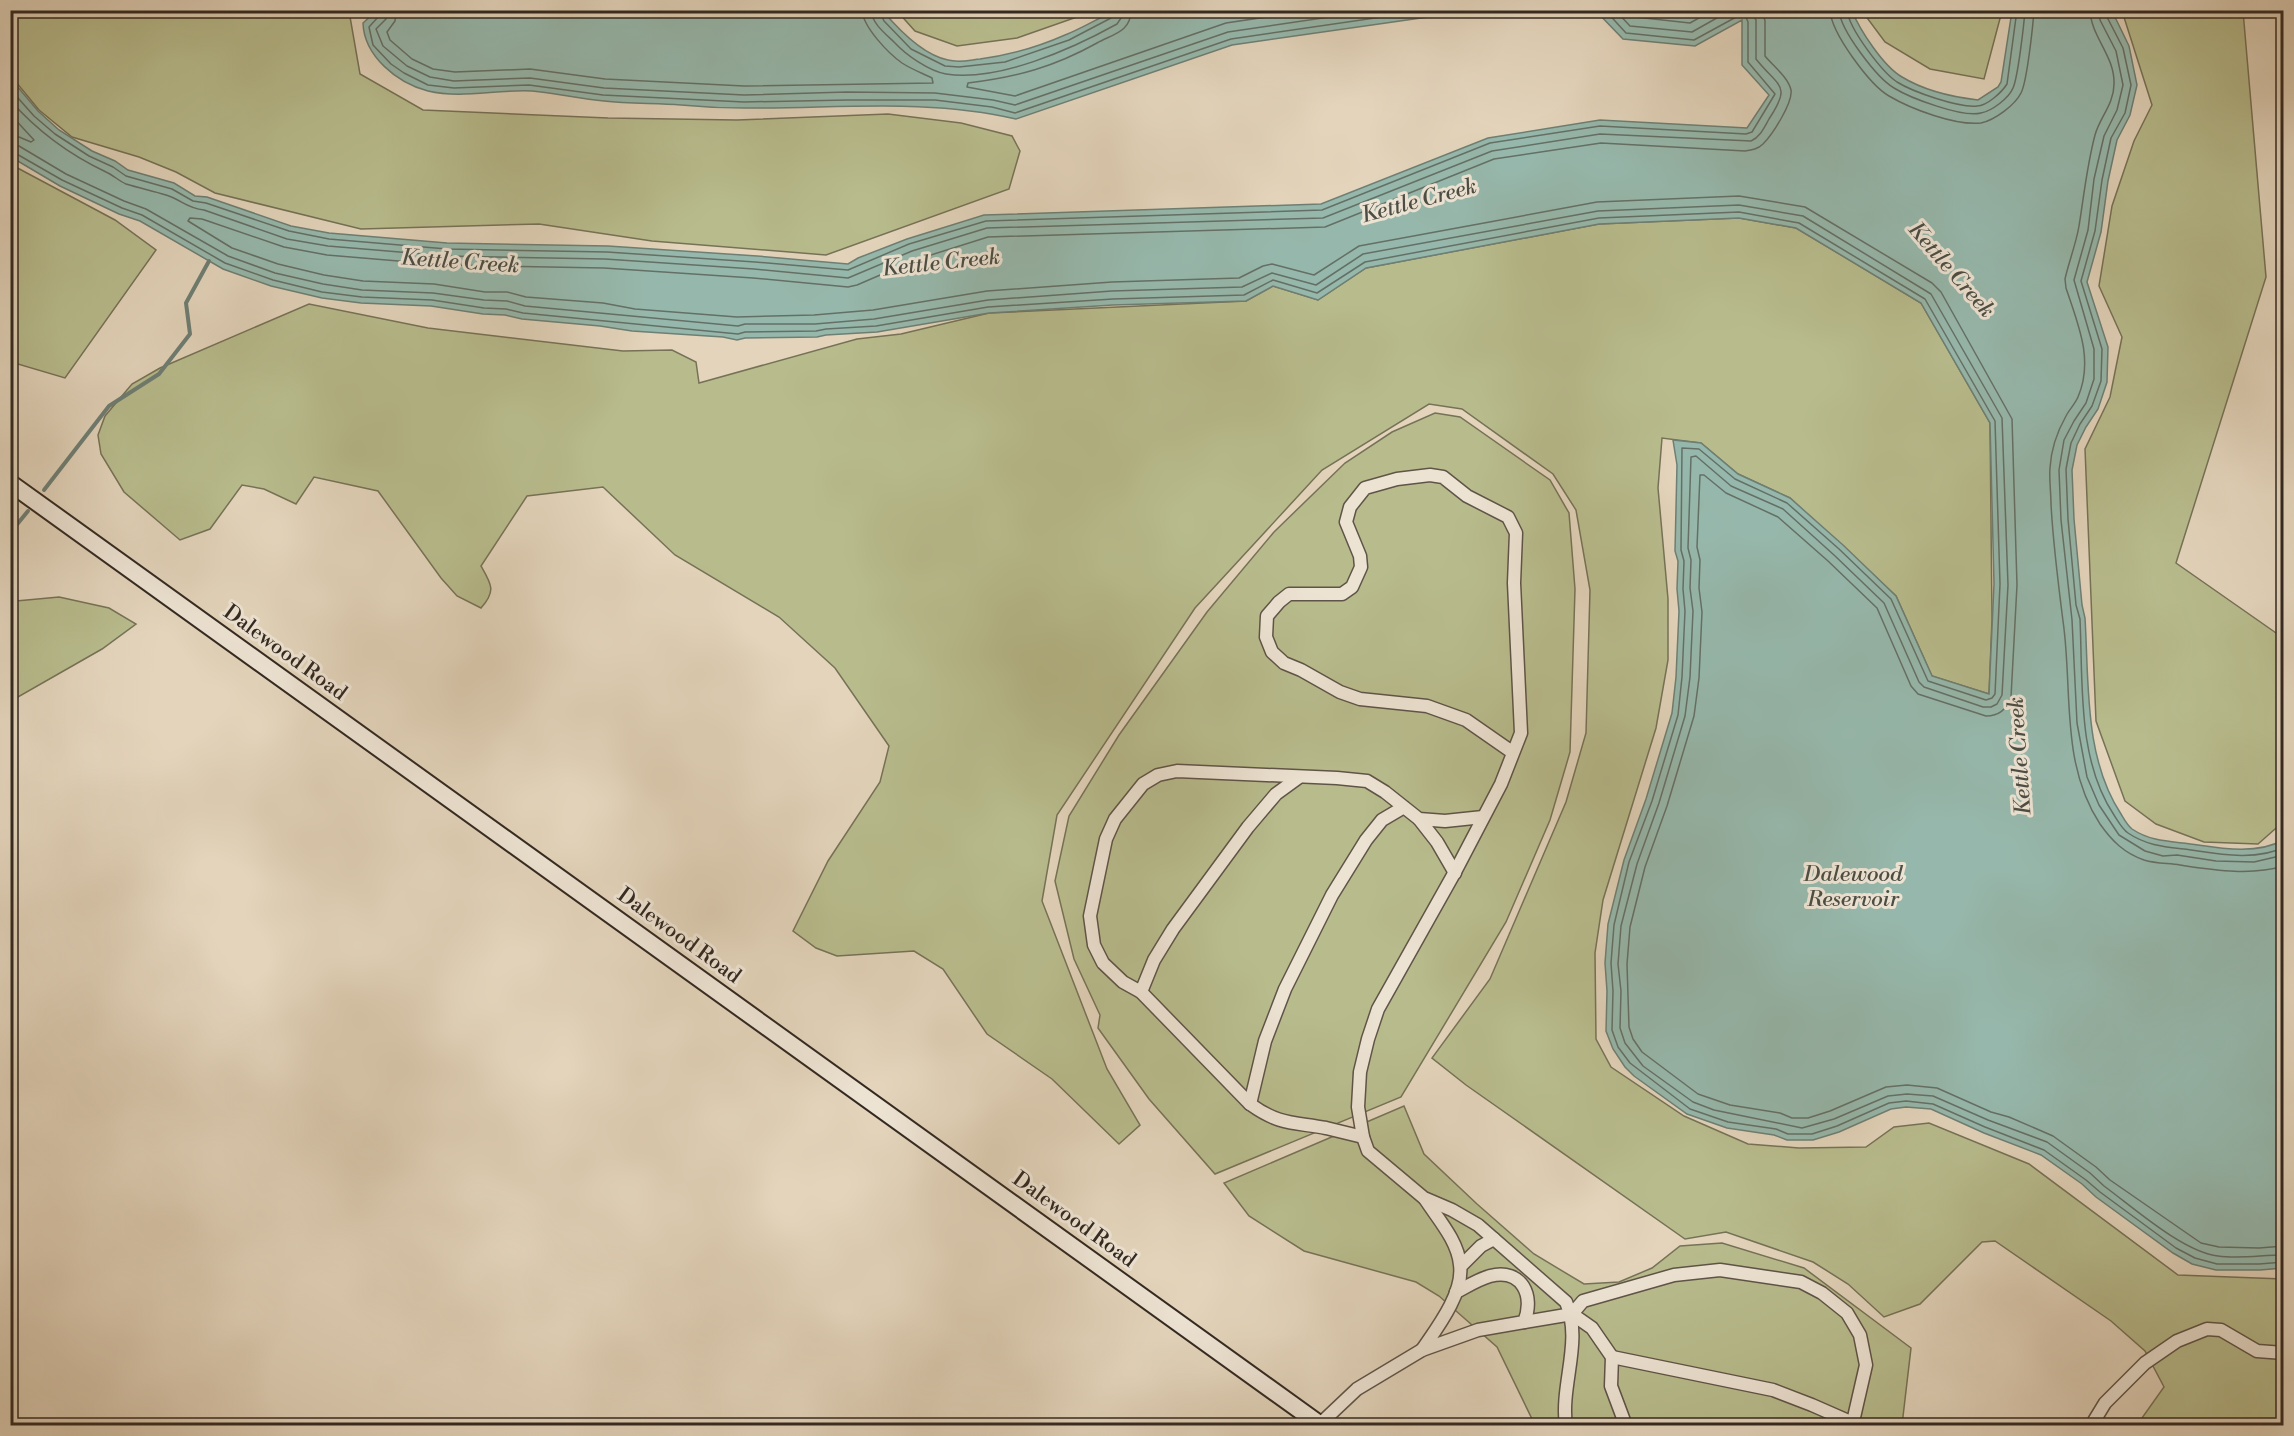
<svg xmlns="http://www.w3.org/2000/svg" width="2294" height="1436" font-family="'Libre Bodoni',serif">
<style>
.green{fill:#b8bc8d;stroke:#767257;stroke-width:1.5}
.water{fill:#96b8ac;stroke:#6e7f74;stroke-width:1.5}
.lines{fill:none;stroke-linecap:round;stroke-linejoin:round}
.shore{stroke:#647066;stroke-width:1.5}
.stream{stroke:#6e7f74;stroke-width:4}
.minor-casing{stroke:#5f5448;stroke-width:15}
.secondary-casing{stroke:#332921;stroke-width:20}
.minor{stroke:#ede3d3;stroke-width:12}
.secondary{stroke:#ede3d3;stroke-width:16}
.labels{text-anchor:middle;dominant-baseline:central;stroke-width:6;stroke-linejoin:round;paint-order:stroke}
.street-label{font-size:21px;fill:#332921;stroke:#ede3d3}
.water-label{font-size:22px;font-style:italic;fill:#4c4d44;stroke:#ede3d3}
</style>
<rect width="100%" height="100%" fill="#e3d4bb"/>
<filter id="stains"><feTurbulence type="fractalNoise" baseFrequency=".00333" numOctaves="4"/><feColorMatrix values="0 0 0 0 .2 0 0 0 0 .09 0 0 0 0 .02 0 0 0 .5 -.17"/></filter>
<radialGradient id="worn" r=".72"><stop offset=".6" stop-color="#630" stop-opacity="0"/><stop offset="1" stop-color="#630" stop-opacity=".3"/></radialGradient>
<!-- green -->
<g class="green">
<path d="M11 10 349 11 360 74 423 110 608 118 737 120 888 114 961 123 1012 136 1020 151 1009 189 826 255 652 241 539 224 361 229 215 193 176 172 139 157 72 137 39 110 11 76Z"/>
<path d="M897 11H1094L1017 38 957 46 915 31Z"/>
<path d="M1862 11H2002L1984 79 1930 69 1885 42Z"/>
<path d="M2122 11H2243L2266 277 2176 563 2279 635 2283 629V822L2258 844 2204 842 2156 824 2125 801 2096 721 2085 449 2110 397 2122 337 2099 286 2112 206 2134 141 2152 105Z"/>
<path d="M10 164 115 220 156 250 65 378 11 362Z"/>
<path d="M1739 218 1796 228 1921 303 1990 423 1992 619 1989 694 1932 676 1896 596 1790 498 1738 474 1701 443 1662 438 1658 488 1668 599V660L1656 728 1603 900 1595 953 1596 1039 1611 1067 1684 1116 1748 1144 1799 1148 1866 1147 1894 1127 1929 1123 2029 1164 2178 1275 2283 1279V1425H2137L2164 1387 2145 1351 2111 1321 1995 1241 1982 1242 1920 1304 1884 1317 1848 1284 1813 1262 1726 1232 1685 1239 1466 1085 1432 1058 1490 979 1566 802 1586 733 1590 590 1576 510 1553 474 1462 409 1429 404 1322 470 1195 608 1057 815 1042 901 1107 1069 1140 1125 1119 1144 1052 1079 987 1034 943 969 914 951 837 956 816 948 793 931 828 861 880 782 889 746 835 668 779 617 675 555 603 487 527 496 481 566C492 585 496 591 481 608L457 596 441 578 378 491 314 477 296 504 264 489 242 485 210 529 180 540 124 492 101 454 98 435 105 416 132 384 160 368 309 304 428 328 623 351 672 350 696 362 699 383 857 339 901 334 989 313 1246 301 1273 286 1318 300 1366 268 1599 224Z"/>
<path d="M1435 413 1460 417 1550 480 1569 513 1575 589 1570 752 1550 820 1506 922 1401 1097 1215 1174 1149 1099 1098 1028 1100 1015 1074 959 1055 881 1069 816 1119 735 1207 612 1274 532 1345 463 1392 432Z"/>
<path d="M59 597 109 608 136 624 102 649 11 701V600L16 601Z"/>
<path d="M1404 1106 1424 1154 1477 1204 1534 1254 1584 1284 1619 1282 1652 1268 1680 1246 1722 1243 1804 1268 1911 1348 1902 1425H1535L1497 1347 1439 1296 1416 1282 1304 1251 1249 1216 1224 1183Z"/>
</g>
<!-- water -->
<g class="water">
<path d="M376 11H883C899 30 923 55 948 60 959 63 970 60 980 59 1010 55 1038 47 1065 35 1081 29 1098 18 1115 11H1458L1456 13 1232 45 1016 119C927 98 835 109 744 108 723 108 702 107 681 105 655 103 629 104 604 101 580 99 556 93 532 91 497 89 462 99 428 91 397 83 364 56 363 23Z"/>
<path d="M1596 11H1852C1860 30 1883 66 1902 77 1925 91 1952 97 1978 100L1998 87 2001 82 2012 11H2112L2129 46 2137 85 2130 115 2117 140 2108 181 2101 232 2087 282 2108 347 2107 382 2098 409 2086 427 2077 445 2072 470 2074 519 2082 605 2085 618C2089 683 2084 758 2121 814 2124 819 2127 825 2132 829 2153 843 2174 841 2198 845 2224 849 2259 854 2283 840V1268L2260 1270H2216L2192 1264 2173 1253 2096 1197 2082 1184 2041 1155 1984 1133 1931 1109 1906 1107 1891 1109 1839 1132 1813 1140H1787L1774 1135 1727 1128 1687 1114 1634 1076 1625 1067 1613 1049 1606 1031 1607 991 1605 963 1608 924 1624 860 1646 799 1672 713 1676 677 1679 611 1677 589 1678 561 1675 551 1677 465 1673 440 1701 443 1738 474 1790 498 1843 545 1896 596 1932 676 1989 694 1994 584 1990 423 1921 303 1796 228 1739 218 1599 224 1366 268 1318 300 1273 286 1246 301 1113 305 989 313 877 332 826 335 817 337 745 338 737 340 723 337 632 331 600 326 522 319 505 315 483 314 431 306 361 303 322 298 271 286 223 269 140 221 119 214 60 186 11 157V79L38 111 59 130 92 151 115 161 128 170 174 183 195 196 207 197 291 226 329 233 447 243 608 246 757 256 848 264 858 258 907 239 984 215 1321 204 1488 138 1600 120 1747 128 1769 95 1742 65V20L1695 46 1623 39Z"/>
</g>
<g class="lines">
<!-- shore -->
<g class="shore">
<path d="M380 10 379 16 369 27 373 45 391 64 404 73 428 85 454 88 529 85 603 95 744 102 847 100H935L992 107 1015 113 1231 39 1430 10"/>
<path d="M387 10 386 19 376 29 383 46 407 66 430 77 454 81 530 78 604 88 744 95 847 92 935 93 993 100 1015 105 1228 32 1377 10"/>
<path d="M396 10 395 21 387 32 390 40 412 59 433 69 455 72 530 69 605 79 744 86 933 83 932 78C922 73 911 69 902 63 888 53 863 27 862 10"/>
<path d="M871 10C872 24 886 34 895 43 906 55 929 71 946 74 998 82 1072 49 1117 24L1121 18 1122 10"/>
<path d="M879 10 884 21 911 49 945 66 959 67 1005 62 1069 40 1111 18 1115 10"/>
<path d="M1131 10C1131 32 1113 34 1097 43 1054 67 1017 77 968 83L967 87 1015 96 1226 23 1313 10"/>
<path d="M1615 10 1630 26 1692 32 1731 10"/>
<path d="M1627 10 1635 17 1690 23 1713 10"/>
<path d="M1762 10 1765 21V56C1773 66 1788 77 1791 90 1793 103 1772 135 1763 144 1758 149 1752 150 1745 151L1601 143 1494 159 1325 227 988 237 915 260 857 285 848 287 753 278 604 268 446 265 327 255 284 247 202 219 190 218 188 221 232 248 278 264 324 275 363 281 434 284 485 292H507L526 297 603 303 635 309 737 317 814 315 873 310 987 291 1112 282 1239 278 1263 266 1272 264 1314 275 1359 246 1495 221 1597 202 1739 196 1805 207 1932 283 1941 292 2012 419 2017 585 2011 697C2007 709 1999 716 1986 716L1918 694 1911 686 1877 608 1828 561 1778 517 1726 493 1704 475H1700L1697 547 1700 560 1699 588 1702 612 1699 678 1694 716 1667 806 1645 867 1630 927 1627 964 1629 1027 1633 1039 1642 1052 1698 1094 1730 1105 1780 1113 1792 1118H1808L1830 1111 1886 1087 1907 1085 1937 1088 1991 1112 2009 1117 2053 1136 2096 1167 2110 1180 2201 1243 2219 1247 2259 1248 2284 1246"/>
<path d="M1830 10C1831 33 1870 85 1889 96 1911 109 1956 126 1981 123 1995 120 2015 105 2021 93 2027 82 2033 25 2034 10"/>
<path d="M1839 10C1840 30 1877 78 1894 88 1910 98 1963 118 1981 113 1992 111 2009 98 2013 88 2018 77 2024 24 2025 10"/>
<path d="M1847 10C1849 29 1882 72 1897 82 1913 92 1959 108 1977 106 1987 106 2002 92 2007 84L2017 10"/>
<path d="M2090 10C2091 37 2115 56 2114 84 2114 104 2100 117 2095 135 2087 165 2084 195 2079 226 2076 244 2069 261 2065 279L2066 288C2078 324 2094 360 2078 397 2075 404 2069 410 2066 416 2057 432 2051 450 2050 468 2049 480 2051 492 2051 504 2053 543 2058 582 2063 621 2073 690 2060 763 2100 824 2112 841 2124 853 2144 860 2157 864 2168 863 2180 865 2214 870 2250 876 2284 866"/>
<path d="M2099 10 2100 20 2116 51 2123 85 2117 110 2104 136 2094 179 2088 230 2074 280 2094 349V379L2086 403 2074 421 2064 440 2059 470 2061 520 2072 620 2077 723 2087 777 2099 805 2119 835 2145 851 2163 856 2177 855 2216 861 2254 862 2284 855"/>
<path d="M2107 10V17L2123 48 2131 85 2125 113 2111 138 2102 180 2095 231 2081 281 2102 349 2101 381 2092 406 2080 424 2071 443 2066 469 2068 519 2076 605 2080 619C2083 683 2077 760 2114 815 2118 821 2122 829 2128 833 2150 848 2173 847 2198 851 2223 855 2260 860 2284 847"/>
<path d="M10 89 34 116 55 134 89 156 113 167 126 176 172 189 193 201 206 203 289 231 329 239 447 249 607 252 755 262 848 270 909 244 986 221 1322 210 1490 143 1600 126 1746 134 1752 132 1775 94 1748 62V22L1746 17 1738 16 1694 40 1626 33 1605 10"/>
<path d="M10 100C38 132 68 154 106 172 113 175 119 181 126 184 139 188 153 191 166 195 182 200 186 208 204 210L287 239 328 246 447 256 605 259 754 269 848 278 912 251 987 228 1323 218 1492 151 1600 134 1751 141C1760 137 1764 128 1769 119 1792 84 1779 88 1756 59V20L1750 10"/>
<path d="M10 114 34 140 31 142 19 137 10 136"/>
<path d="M10 145 19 146 66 174 124 201 146 209 228 256 275 273 323 284 362 290 433 293 484 300 507 301 525 306 738 326 745 324H815L874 319 988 300 1112 291 1242 287 1272 273 1316 285 1363 254 1598 211 1739 205 1803 216 1931 294 2002 418 2008 585 2002 695 1997 704 1991 707H1983L1924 687 1919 682 1884 603 1834 555 1783 509 1731 486 1696 456 1691 457 1688 548 1691 560 1690 588 1693 611 1690 677 1685 716 1659 803 1637 864 1621 926 1618 964 1621 991 1620 1028 1625 1043 1643 1066 1693 1102 1714 1110 1802 1128 1834 1119 1888 1096 1907 1094 1933 1096 1988 1120 2047 1142 2090 1173 2104 1186C2134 1208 2183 1252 2218 1256 2240 1259 2262 1255 2284 1255"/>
<path d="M10 152 15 153 62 180 122 208 142 215 225 263 273 280 322 292 362 297 432 300 484 308 506 309 523 313 738 334 745 332 816 331 826 329 876 326 988 307 1113 299 1244 295 1273 280 1317 293 1365 262 1599 218 1739 212 1799 223 1925 299 1995 421 2000 584 1995 694 1992 698 1986 700 1928 681 1891 599 1839 549 1787 503 1735 479 1699 449 1682 448 1681 550 1684 561 1683 589 1685 611 1682 677 1678 715 1652 801 1629 862 1614 925 1611 963 1613 991 1612 1030 1618 1047 1630 1063 1690 1109 1728 1122 1776 1129 1788 1134H1812L1837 1126 1889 1103 1906 1101 1933 1104 1985 1127 2044 1150 2086 1180 2100 1192 2176 1248 2195 1258 2217 1264H2259L2284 1262"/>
</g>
<!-- stream -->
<g class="stream">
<path d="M44 490 109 406 159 374 190 334 186 303 209 261"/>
<path d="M10 533 28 511"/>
</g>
<defs>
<g id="minor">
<path d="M1512 752 1466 720 1427 706 1360 699 1340 692 1301 670 1284 663 1272 652 1266 637 1267 616 1279 602 1289 594H1342L1352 587 1361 567 1360 556 1346 522 1350 507 1365 488 1397 479 1430 475 1443 477 1467 496 1508 517 1516 533 1514 583 1521 733 1501 784 1456 870 1378 1009 1368 1039 1360 1072 1358 1107 1363 1137 1368 1151 1424 1198 1452 1210 1478 1225 1566 1302C1583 1341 1560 1385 1566 1426"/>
<path d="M1404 807 1382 820 1366 840 1332 895 1285 989 1265 1041 1250 1104 1141 992 1123 982 1103 963 1094 945 1090 916 1106 839 1115 819 1143 784 1158 775 1177 771 1337 778 1367 781 1385 792 1419 819 1445 821 1483 817"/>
<path d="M1419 819 1437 842 1455 873"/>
<path d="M1141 992 1154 960 1173 929 1248 827 1276 794 1298 778"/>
<path d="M1250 1104C1279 1125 1293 1122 1326 1128 1338 1131 1351 1134 1363 1137"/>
<path d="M1461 1266 1481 1246 1494 1239"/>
<path d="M1572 1314 1592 1328 1612 1357 1611 1386 1626 1426"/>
<path d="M1524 1322 1572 1314 1583 1301 1674 1275 1720 1270 1801 1282 1822 1293 1847 1313 1860 1335 1866 1365 1852 1426"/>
<path d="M1422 1350C1437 1328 1464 1293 1460 1265 1458 1241 1438 1219 1425 1199"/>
<path d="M1612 1357 1773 1390 1812 1405 1853 1423"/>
<path d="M1320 1424 1357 1389 1422 1350 1478 1330 1524 1322C1535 1296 1522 1268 1490 1276 1479 1279 1466 1287 1456 1292"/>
<path d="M2091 1426 2105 1403 2145 1363 2177 1341 2207 1329 2221 1330 2257 1351 2284 1353"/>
</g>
<path id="secondary" d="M10 483 1322 1426"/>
</defs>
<!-- minor casing -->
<use href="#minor" class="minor-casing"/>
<!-- secondary casing -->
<use href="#secondary" class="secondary-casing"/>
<!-- minor -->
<use href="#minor" class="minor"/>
<!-- secondary -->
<use href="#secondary" class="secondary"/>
</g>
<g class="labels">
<!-- street labels -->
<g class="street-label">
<text transform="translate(285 653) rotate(36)">Dalewood Road</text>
<text transform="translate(679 936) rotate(36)">Dalewood Road</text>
<text transform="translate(1074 1220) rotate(36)">Dalewood Road</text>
</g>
<!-- water labels -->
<g class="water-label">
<text transform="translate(1419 201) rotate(-15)">Kettle Creek</text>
<text transform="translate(460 262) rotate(4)">Kettle Creek</text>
<text transform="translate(941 263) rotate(-6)">Kettle Creek</text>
<text transform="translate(1951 270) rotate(49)">Kettle Creek</text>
<text transform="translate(2020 756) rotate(-94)">Kettle Creek</text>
<text x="1853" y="874">Dalewood<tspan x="1853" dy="25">Reservoir</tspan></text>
</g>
</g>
<!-- margin -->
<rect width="2294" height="1436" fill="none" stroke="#e3d4bb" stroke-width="36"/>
<rect x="12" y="12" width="2270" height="1412" fill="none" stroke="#332921" stroke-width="3"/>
<rect x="18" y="18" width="2258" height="1400" fill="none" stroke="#332921" stroke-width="1.5"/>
<rect width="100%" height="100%" filter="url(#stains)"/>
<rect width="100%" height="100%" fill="url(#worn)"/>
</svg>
